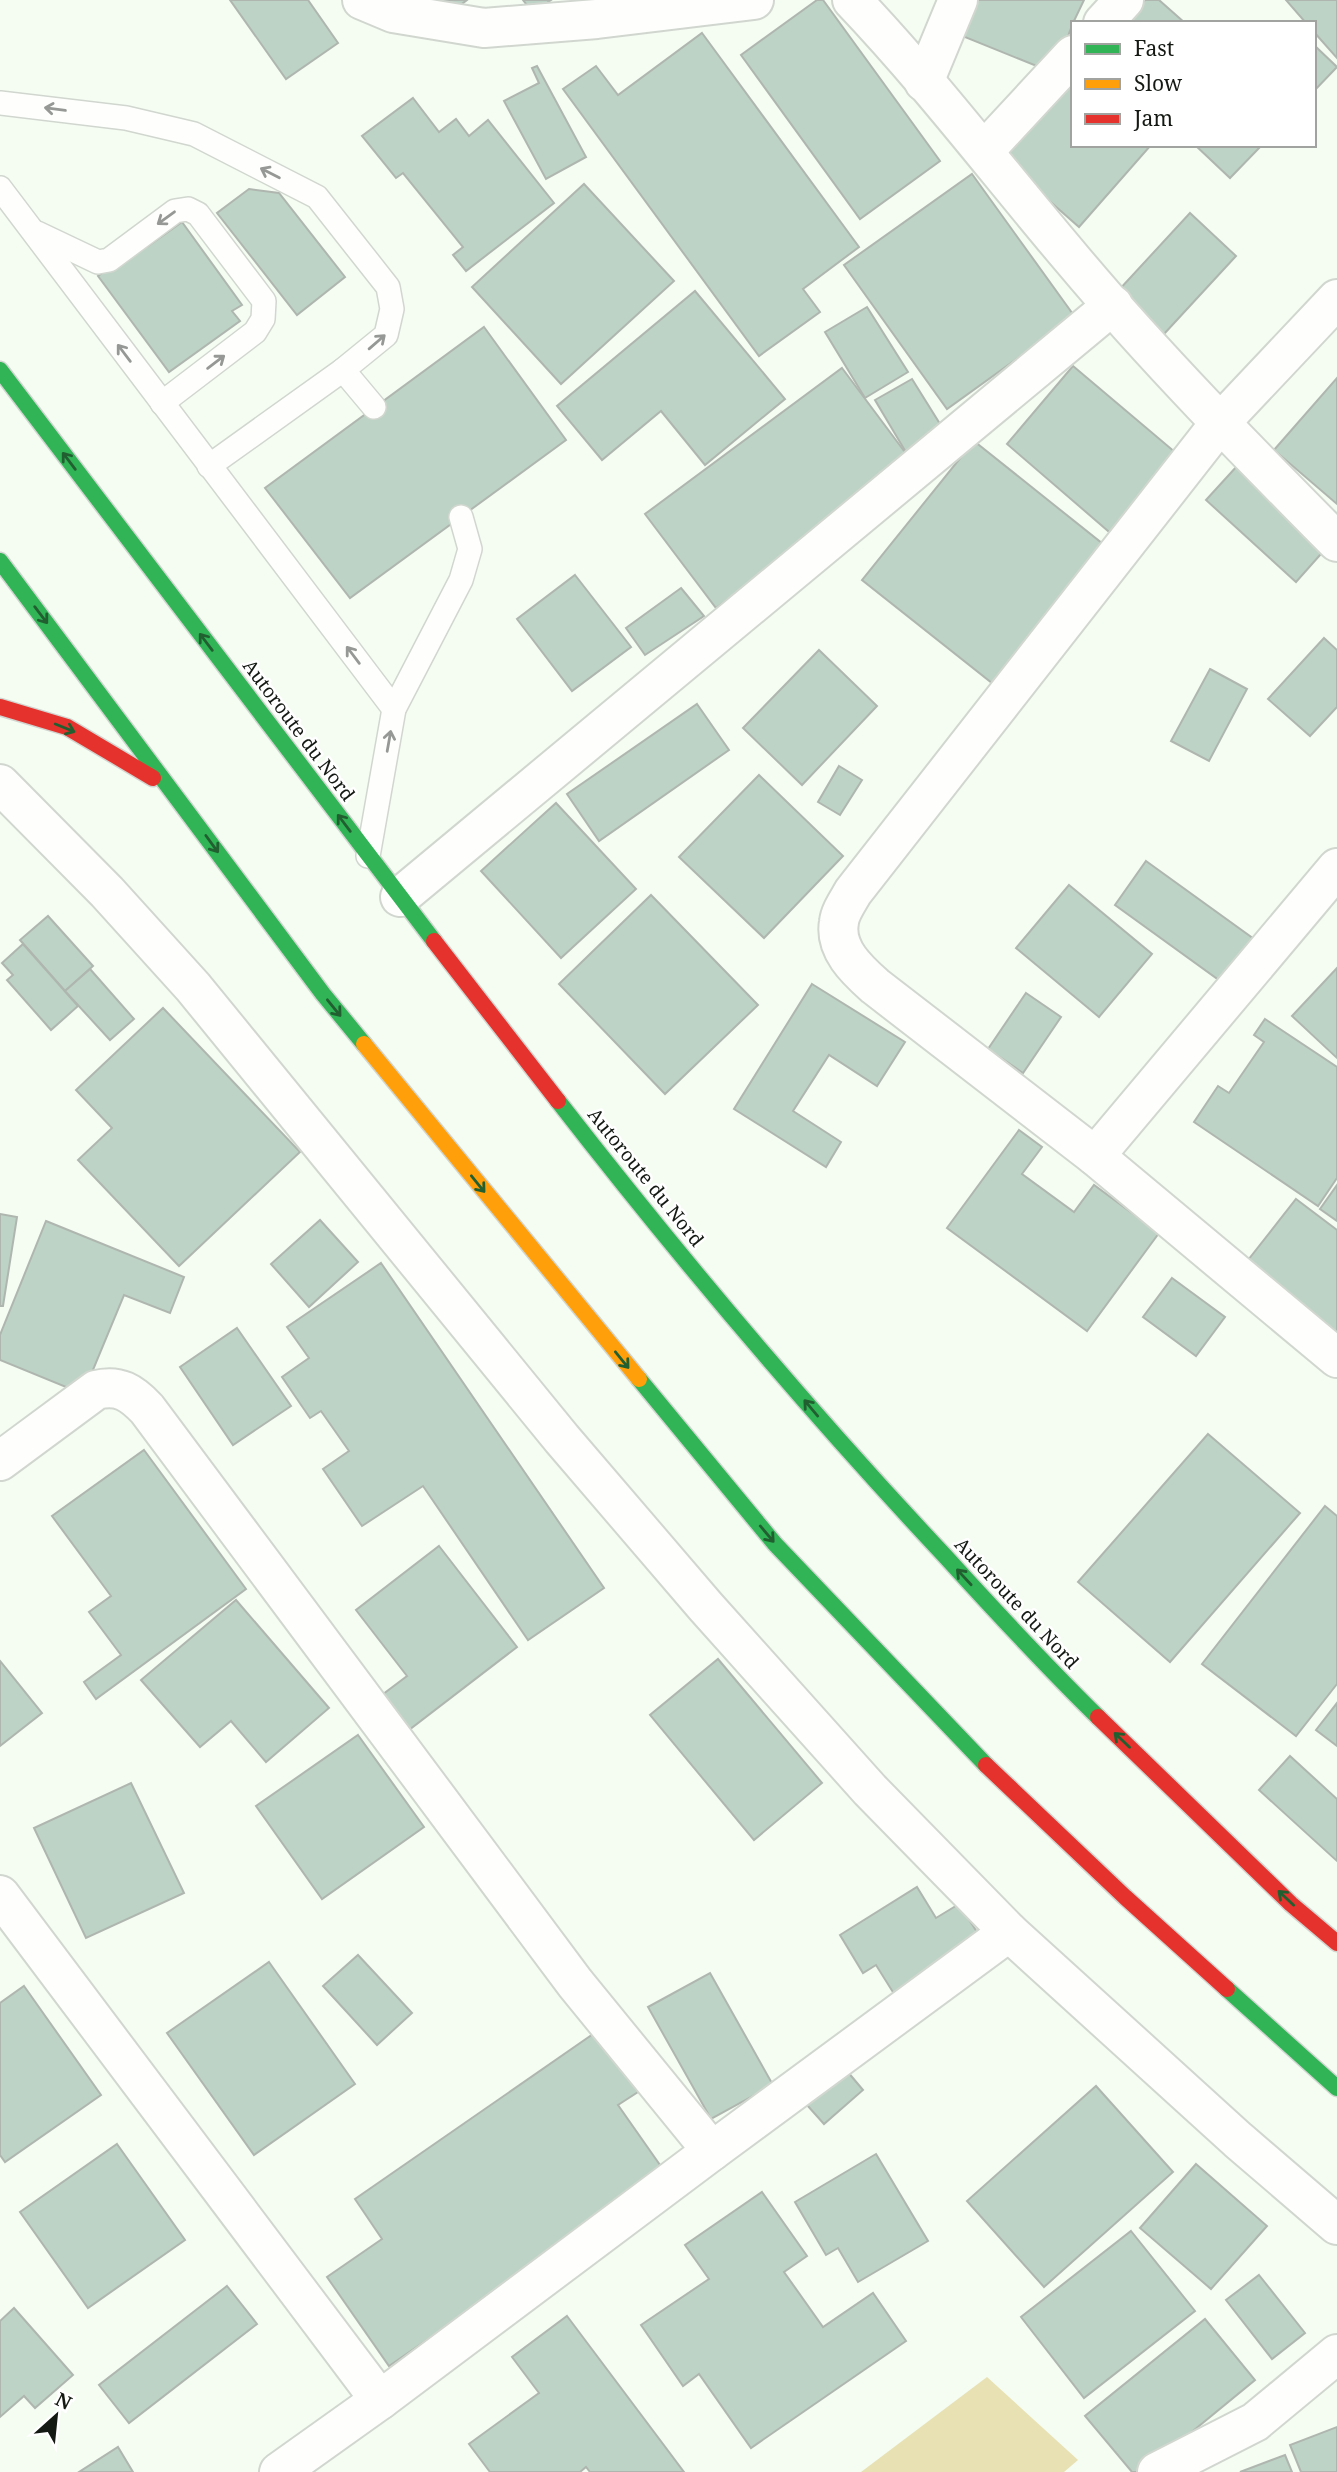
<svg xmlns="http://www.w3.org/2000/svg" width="1337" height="2472" font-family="'Noto Serif',serif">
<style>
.green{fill:#e7e1b3}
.building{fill:#bdd3c5;stroke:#afb6af;stroke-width:2}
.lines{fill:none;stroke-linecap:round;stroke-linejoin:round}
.lane-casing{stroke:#d1d7cf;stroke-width:26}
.street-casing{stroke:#d1d7cf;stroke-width:42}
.fast-casing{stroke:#d1d5d0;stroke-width:19}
.slow-casing{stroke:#d1d5d0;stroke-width:19}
.jam-casing{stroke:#d1d5d0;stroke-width:19}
.lane{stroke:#fefffd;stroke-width:23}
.street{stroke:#fefffd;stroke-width:38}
.fast{stroke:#30b455;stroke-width:16}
.slow{stroke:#ff9f0a;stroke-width:16}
.jam{stroke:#e5322d;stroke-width:16}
.oneway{stroke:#959894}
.oneway2{stroke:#215f31}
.labels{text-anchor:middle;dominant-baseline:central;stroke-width:5;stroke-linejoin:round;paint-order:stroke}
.street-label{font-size:19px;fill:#141a13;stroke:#fff}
</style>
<rect width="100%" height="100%" fill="#f5fcf2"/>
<!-- green -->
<path class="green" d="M987 2377 1078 2460 1064 2472H861Z"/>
<!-- building -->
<g class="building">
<path d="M230 0H308L338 43 286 79Z"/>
<path d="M432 0H467L445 17Z"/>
<path d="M523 0H551L533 13Z"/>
<path d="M817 0H823L940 161 860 219 741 55Z"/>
<path d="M968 0H1084L1073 23 1054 73 955 33Z"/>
<path d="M1145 0H1159L1185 23H1125Z"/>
<path d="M1286 0H1337V58L1314 32V23H1306Z"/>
<path d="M702 33 859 247 803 289 820 312 759 356 563 89 596 66 618 95Z"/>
<path d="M1314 45 1337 67 1314 91Z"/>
<path d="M537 66 586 157 546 179 504 101 539 83 532 68Z"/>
<path d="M1073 81V145H1151L1079 227 1003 160Z"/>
<path d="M413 98 439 132 456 119 469 136 488 120 554 203 466 271 453 255 463 247 403 173 396 178 362 136Z"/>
<path d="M1195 145H1262L1230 178Z"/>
<path d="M972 174 1075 317 947 409 844 265Z"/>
<path d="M584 184 674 281 561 384 472 287Z"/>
<path d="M249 189 279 193 345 277 297 315 217 213Z"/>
<path d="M1190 213 1236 256 1164 334 1118 291Z"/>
<path d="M182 222 242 305 232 311 240 321 169 372 98 276 145 242 148 246Z"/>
<path d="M695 291 785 399 705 465 661 411 602 460 557 406Z"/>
<path d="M867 307 908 372 865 398 825 332Z"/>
<path d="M484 327 566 440 350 598 265 488Z"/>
<path d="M1073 366 1182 458 1115 537 1007 444Z"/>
<path d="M842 368 913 463 716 608 645 514Z"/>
<path d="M1337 378V504L1274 450Z"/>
<path d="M912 379 945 432 907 454 875 400Z"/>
<path d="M974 441 1108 548 997 687 862 580Z"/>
<path d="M1238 465 1328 546 1296 582 1206 500Z"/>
<path d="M575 575 631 647 572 691 517 619Z"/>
<path d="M681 588 704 616 645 655 626 628Z"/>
<path d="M1324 638 1337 650V707L1310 736 1268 699Z"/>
<path d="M819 650 877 706 802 785 743 728Z"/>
<path d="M1210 669 1247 689 1209 761 1171 741Z"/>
<path d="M697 704 729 750 599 841 567 794Z"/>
<path d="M839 766 862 780 840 815 818 802Z"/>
<path d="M759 775 843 856 764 938 679 857Z"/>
<path d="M556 803 636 889 561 958 481 871Z"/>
<path d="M1146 861 1254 939 1223 983 1115 905Z"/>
<path d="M1069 885 1152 954 1099 1017 1016 948Z"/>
<path d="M651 895 758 1005 665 1094 559 984Z"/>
<path d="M48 916 93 966 65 991 20 940Z"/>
<path d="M23 944 78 1006 51 1030 7 980 13 975 2 963Z"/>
<path d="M1337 968V1058L1292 1016Z"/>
<path d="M90 969 134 1019 110 1040 65 991Z"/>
<path d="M812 984 905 1042 877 1086 829 1055 793 1111 841 1142 826 1167 734 1109Z"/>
<path d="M1026 993 1061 1017 1023 1073 988 1049Z"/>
<path d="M163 1008 300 1152 179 1266 78 1160 112 1128 76 1090Z"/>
<path d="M1265 1019 1337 1067V1178L1318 1206 1194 1122 1218 1086 1229 1093 1264 1042 1254 1035Z"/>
<path d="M1019 1130 1042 1147 1022 1174 1074 1212 1094 1185 1159 1233 1087 1331 947 1228Z"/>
<path d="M1337 1185V1221L1320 1209Z"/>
<path d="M1296 1199 1337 1230V1342L1241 1269Z"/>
<path d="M0 1214 17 1217 3 1306H0Z"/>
<path d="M320 1220 358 1262 309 1307 271 1264Z"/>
<path d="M46 1221 184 1277 170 1313 124 1295 83 1394 0 1360V1335Z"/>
<path d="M381 1263 604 1588 528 1640 423 1486 362 1526 323 1469 349 1451 321 1411 310 1418 282 1377 309 1358 287 1327Z"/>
<path d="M1172 1278 1225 1317 1196 1356 1143 1317Z"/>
<path d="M237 1328 291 1406 233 1445 180 1367Z"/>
<path d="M1208 1434 1300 1513 1170 1662 1078 1582Z"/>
<path d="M144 1450 246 1589 96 1699 84 1682 121 1655 89 1612 111 1596 52 1516Z"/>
<path d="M1325 1506 1337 1516V1684L1296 1736 1202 1664Z"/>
<path d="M439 1546 517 1647 405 1733 378 1698 407 1676 356 1610Z"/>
<path d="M236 1600 329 1708 266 1762 231 1721 200 1747 141 1680Z"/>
<path d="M718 1659 822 1783 754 1840 650 1715Z"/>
<path d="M0 1661 42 1713 0 1746Z"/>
<path d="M1337 1703V1746L1316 1730Z"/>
<path d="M358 1735 424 1827 322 1899 256 1806Z"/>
<path d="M1290 1756 1337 1799V1861L1259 1790Z"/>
<path d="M131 1783 184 1893 86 1938 34 1828Z"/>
<path d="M917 1887 936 1918 959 1904 984 1943 896 1997 876 1965 863 1973 840 1935Z"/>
<path d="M358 1955 412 2013 377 2045 323 1986Z"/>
<path d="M269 1962 355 2084 254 2155 167 2033Z"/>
<path d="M710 1973 773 2085 711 2119 648 2007Z"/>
<path d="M24 1986 101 2095 5 2162 0 2155V2003Z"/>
<path d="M596 2032 638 2092 618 2105 667 2175 389 2366 327 2277 382 2239 355 2199Z"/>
<path d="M847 2071 863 2090 824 2124 807 2105Z"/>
<path d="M1096 2086 1173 2172 1044 2287 967 2201Z"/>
<path d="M117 2144 185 2240 88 2308 20 2212Z"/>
<path d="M876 2154 928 2241 858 2282 838 2248 826 2255 795 2202Z"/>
<path d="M1196 2164 1267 2226 1211 2289 1140 2228Z"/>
<path d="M762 2192 807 2256 784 2272 823 2327 873 2293 906 2341 751 2448 699 2374 683 2386 641 2325 709 2279 685 2245Z"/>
<path d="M1131 2231 1195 2311 1084 2398 1021 2317Z"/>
<path d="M1259 2275 1305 2333 1272 2359 1226 2300Z"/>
<path d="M227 2286 257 2324 129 2423 99 2385Z"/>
<path d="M14 2308 73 2375 35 2408 24 2396 0 2417V2321Z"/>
<path d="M567 2316 684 2472H590L586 2467 580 2472H490L469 2444 539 2393 512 2357Z"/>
<path d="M1205 2319 1255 2380 1143 2472H1132L1085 2416Z"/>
<path d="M1337 2427V2472H1301L1290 2445Z"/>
<path d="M118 2447 133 2472H79Z"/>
<path d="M1285 2455 1292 2472H1240Z"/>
</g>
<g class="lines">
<defs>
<g id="lane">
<path d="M0 103 126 118 194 134 317 197 388 287 392 309 386 335 343 370 374 407"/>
<path d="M0 188 394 709"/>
<path d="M37 233 98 262 109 260 175 211 188 209 198 214 264 301 263 319 255 332 162 403"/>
<path d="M209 466 343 370"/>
<path d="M368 856 394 709 461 580 470 549 461 517"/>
</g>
<g id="street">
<path d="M362 0 393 13 484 28 597 19 754 0"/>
<path d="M852 0C930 82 999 173 1072 259 1155 358 1246 450 1337 542"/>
<path d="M1103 23 1124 0"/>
<path d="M924 82 958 0"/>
<path d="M984 151 1073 55"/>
<path d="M1337 299 1220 423 853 892C848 901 840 912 839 922 834 949 857 970 875 986L1095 1156 1337 1358"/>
<path d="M0 784 107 892 193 987 562 1439 706 1607 870 1790 1009 1932 1238 2140 1337 2225"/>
<path d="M400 897 1113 305"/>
<path d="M1095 1156 1337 868"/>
<path d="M0 1461 96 1390C119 1384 132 1393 147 1409L575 1983 712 2151"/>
<path d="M0 1895 380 2400"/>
<path d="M279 2472 380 2400 712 2151 1009 1932"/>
<path d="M1157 2472 1255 2422 1337 2354"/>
</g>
<g id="fast">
<path d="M0 370 434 941"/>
<path d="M0 561 323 994 364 1044"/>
<path d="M558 1101C680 1258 809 1411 945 1556 995 1611 1045 1665 1098 1717"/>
<path d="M639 1379 775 1544 986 1765"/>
<path d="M1227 1989 1337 2088"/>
</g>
<path id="slow" d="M364 1044 639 1379"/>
<g id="jam">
<path d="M0 707 67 727 153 778"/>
<path d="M434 941 558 1101"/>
<path d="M1098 1717 1291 1904 1337 1943"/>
<path d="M986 1765 1125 1897 1227 1989"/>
</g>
</defs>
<!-- lane casing -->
<use href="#lane" class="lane-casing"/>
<!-- street casing -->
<use href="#street" class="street-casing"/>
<!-- fast casing -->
<use href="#fast" class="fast-casing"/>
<!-- slow casing -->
<use href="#slow" class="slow-casing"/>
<!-- jam casing -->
<use href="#jam" class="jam-casing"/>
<!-- lane -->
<use href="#lane" class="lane"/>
<!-- street -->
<use href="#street" class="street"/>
<!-- fast -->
<use href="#fast" class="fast"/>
<!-- slow -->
<use href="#slow" class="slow"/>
<!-- jam -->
<use href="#jam" class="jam"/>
</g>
<!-- one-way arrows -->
<defs><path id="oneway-shaft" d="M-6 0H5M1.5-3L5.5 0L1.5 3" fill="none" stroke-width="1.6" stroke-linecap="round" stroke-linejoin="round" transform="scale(1.75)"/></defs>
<g class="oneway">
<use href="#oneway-shaft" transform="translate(55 109) rotate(-172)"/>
<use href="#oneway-shaft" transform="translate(270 173) rotate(-153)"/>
<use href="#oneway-shaft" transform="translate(166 218) rotate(144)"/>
<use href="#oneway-shaft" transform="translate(377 342) rotate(-41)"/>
<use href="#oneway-shaft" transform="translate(124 353) rotate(-127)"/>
<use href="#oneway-shaft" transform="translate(216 362) rotate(-37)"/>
<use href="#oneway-shaft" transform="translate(353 655) rotate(-127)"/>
<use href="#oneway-shaft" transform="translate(389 741) rotate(-80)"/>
</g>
<g class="oneway2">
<use href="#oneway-shaft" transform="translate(69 461) rotate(-127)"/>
<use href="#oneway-shaft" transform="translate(41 615) rotate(53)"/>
<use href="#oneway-shaft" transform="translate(206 642) rotate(-127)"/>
<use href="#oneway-shaft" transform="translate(65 728) rotate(22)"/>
<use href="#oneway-shaft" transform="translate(344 823) rotate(-127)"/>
<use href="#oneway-shaft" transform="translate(212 844) rotate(54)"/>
<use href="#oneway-shaft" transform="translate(334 1008) rotate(51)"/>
<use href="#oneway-shaft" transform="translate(478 1184) rotate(51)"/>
<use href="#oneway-shaft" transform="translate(622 1360) rotate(51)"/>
<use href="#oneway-shaft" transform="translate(811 1408) rotate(-130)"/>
<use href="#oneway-shaft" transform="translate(767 1534) rotate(50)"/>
<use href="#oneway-shaft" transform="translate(964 1577) rotate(-133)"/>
<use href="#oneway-shaft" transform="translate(1122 1740) rotate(-136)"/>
<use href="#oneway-shaft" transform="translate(1286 1898) rotate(-137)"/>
</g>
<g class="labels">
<!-- street labels -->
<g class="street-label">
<text transform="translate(299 730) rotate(53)">Autoroute du Nord</text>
<text transform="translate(646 1177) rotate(51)">Autoroute du Nord</text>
<text transform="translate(1017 1603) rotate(47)">Autoroute du Nord</text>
</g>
</g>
<!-- legend -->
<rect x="1071" y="21" width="245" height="126" fill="#ffffff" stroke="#a1a3a1" stroke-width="2"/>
<rect x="1085" y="44" width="35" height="10" fill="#30b455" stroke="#a1a3a1" stroke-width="2"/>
<text x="1134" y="56" font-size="21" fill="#141a13">Fast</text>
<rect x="1085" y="79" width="35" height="10" fill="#ff9f0a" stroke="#a1a3a1" stroke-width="2"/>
<text x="1134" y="91" font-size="21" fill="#141a13">Slow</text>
<rect x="1085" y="114" width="35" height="10" fill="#e5322d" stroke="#a1a3a1" stroke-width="2"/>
<text x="1134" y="126" font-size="21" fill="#141a13">Jam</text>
<!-- north arrow -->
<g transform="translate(56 2416) rotate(27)" stroke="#ffffff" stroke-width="5" paint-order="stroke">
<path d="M0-5L12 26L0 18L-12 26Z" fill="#141a13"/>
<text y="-10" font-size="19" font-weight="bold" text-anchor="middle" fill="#141a13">N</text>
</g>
</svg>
